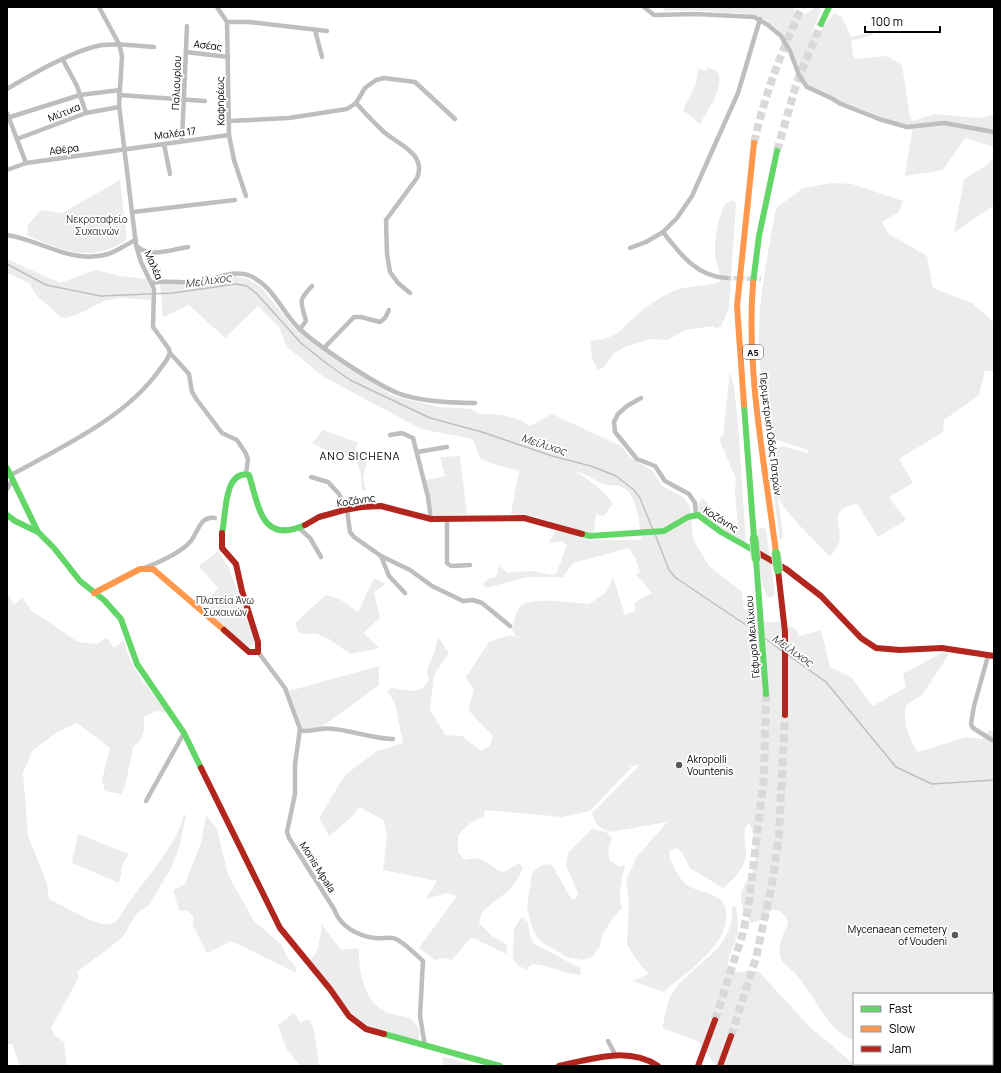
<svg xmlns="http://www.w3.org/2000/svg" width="1001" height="1073" font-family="Manrope,sans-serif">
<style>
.green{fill:#ececec}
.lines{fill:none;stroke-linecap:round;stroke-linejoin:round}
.stream{stroke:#bfbfbf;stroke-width:1.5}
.street-tunnel{stroke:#d9d9d9;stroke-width:4.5;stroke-dasharray:4.5 2;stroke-linecap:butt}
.highway-tunnel{stroke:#d9d9d9;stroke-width:8;stroke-dasharray:8 4;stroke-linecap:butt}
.street{stroke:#bebebe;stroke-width:4.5}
.fast{stroke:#63d668;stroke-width:6}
.slow{stroke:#ff974d;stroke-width:6}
.jam{stroke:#b3261e;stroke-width:6}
.fast-bridge-casing{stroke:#dbdbdb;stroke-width:10;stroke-linecap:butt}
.fast-bridge{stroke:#63d668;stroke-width:8}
.poi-dot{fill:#595959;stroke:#fff;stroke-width:1.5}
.labels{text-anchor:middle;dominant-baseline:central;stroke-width:3.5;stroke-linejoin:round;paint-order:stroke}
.shield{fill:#fff;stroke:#4c4c4c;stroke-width:1}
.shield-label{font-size:9px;font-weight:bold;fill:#000}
.street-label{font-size:10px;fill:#000;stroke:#fff}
.park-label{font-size:10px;fill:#333;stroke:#fff}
.poi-label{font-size:10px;fill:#000;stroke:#fff;text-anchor:start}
.water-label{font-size:11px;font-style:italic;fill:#444;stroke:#fff}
.neighbourhood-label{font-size:11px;letter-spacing:1px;fill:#000;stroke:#fff}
</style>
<rect width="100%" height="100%" fill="#fff"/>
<!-- green -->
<g class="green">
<path d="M665 7H795L794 11 800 17 816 7 821 9 812 33 817 36 834 13 842 17 851 37 873 32V35L851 41 854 59 886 56 902 65 910 117 913 121 935 114 978 118 994 115V147L965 138 943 170 905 176 913 125C894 124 816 97 806 83 800 74 798 65 794 55 788 39 774 22 757 16 749 13 739 13 730 13 708 11 685 10 663 11Z"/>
<path d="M708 67C710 68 714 70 716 71 728 82 706 113 700 124L683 110 696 83 698 69 705 71Z"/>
<path d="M994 157V205L954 233 964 179 987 165Z"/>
<path d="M120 180 127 240C91 264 63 251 27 235L28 225 41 210 62 213Z"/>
<path d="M832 183 852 184 903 201 899 212 882 222 889 234 927 256 933 288 972 303 994 322V371H985L979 395 944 420 943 432 899 459 913 483 889 497 906 520 878 537 857 504C825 509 844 528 839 543 837 548 833 553 830 557 812 536 791 521 778 497L783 537 780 540 767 446 769 445 777 447 784 446 807 453 809 450 773 439C769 414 762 388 760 363 755 311 767 259 776 208L803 188Z"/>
<path d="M733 200 736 204 729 308 721 327 715 328 713 326 685 330 668 340 650 339 625 347 614 353 604 367 598 370 592 359 590 341C618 339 622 328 641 311 646 307 661 297 667 294 683 285 703 287 720 282 721 274 718 268 716 260 713 242 717 221 725 204Z"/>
<path d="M7 259 60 283 96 270 120 276 146 279 151 289V300L120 298 104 301 85 311 67 318 61 317 36 295 30 284 7 273Z"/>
<path d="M233 276 246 278 262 288 293 327 350 368 390 394 401 398 439 407 472 409 480 414 504 415 520 420 530 426 552 414 621 446 630 457 653 471 662 486 683 497 690 507 693 539 709 566 742 592 744 609C753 616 765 625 777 621L796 629 799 636 821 630 830 667 851 677 873 706 906 687 903 674 943 652 949 654 922 695 906 705C903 722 908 738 918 752L967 737 983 739 989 730 994 732V1064L992 1063V994H854V1040C846 1038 840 1033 834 1027 819 1011 810 990 796 974 790 968 782 964 780 955 777 946 785 931 788 923 786 914 781 910 772 910L761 920 751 923C747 915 740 905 741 897 741 887 750 878 754 869 757 861 755 830 749 824L746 826C743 835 746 845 746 854 745 869 734 879 723 888L690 868 681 851 676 848 670 851 669 857C674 867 679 879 687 885 696 891 709 892 718 898 725 902 725 907 726 914 729 946 685 973 664 992L632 981 648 974 636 959 627 944 629 901 626 881 636 858 667 822 611 832C600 829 594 824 592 813L640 765 625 767H632L590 811 562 817 485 810 484 816 470 823 458 835V852L465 860C487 854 486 867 504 872L519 863 523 868C511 895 501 894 482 912L479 923 492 936 506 944 507 950 506 954 471 937 452 960 442 958 435 960 419 948 457 896 446 893 426 899 437 881 383 870 387 838 384 820 359 807 352 817 329 836 319 818 345 775 377 751 403 743 395 703 387 691 392 688 413 691 422 689 430 679C423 671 431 663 433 656 436 650 435 643 439 638L449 653 434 675 430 709 445 735 462 736 481 751 490 745 493 736 468 710 474 690 466 677 489 642 509 635 516 637 512 629C514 622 515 613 519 608 527 595 576 603 589 604L606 592 613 577 625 615 635 611V602L652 593 636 574 640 572 635 558 629 548 573 563 563 577H526L486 588 483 584 488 579 496 577 499 566 508 573 531 571 554 575 557 572 567 545 561 541 549 543 557 528 589 540H642C639 524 638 493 620 486 614 485 607 486 601 483 590 478 590 475 576 472 593 483 599 486 613 503L604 516 596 515 593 535 537 517 511 514 519 471C505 466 492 465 480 458L473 439 421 429 324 377 287 347 279 327 258 306 225 338 189 305 163 317 160 284Z"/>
<path d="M730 372 734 386 739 437 746 543 721 530 699 513 698 506 702 498 708 503 715 517 737 531 738 529 735 491 736 479 719 439 723 435Z"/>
<path d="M323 430 358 443 355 450 368 459 363 477 366 492 362 489 361 474 356 461 349 457 336 455 312 443Z"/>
<path d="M460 456 467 514 434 517 426 480 445 476 440 457Z"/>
<path d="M762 527 766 530 775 595 769 598C758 586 759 546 758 529Z"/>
<path d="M218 551 228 566 253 633 255 643C252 645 250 646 246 645 234 640 212 617 202 607L218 588 199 566Z"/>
<path d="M374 578 386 584 374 592 380 618 363 633 380 648 350 654 329 639 317 634 299 633 295 623 326 595 340 599 358 612Z"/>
<path d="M7 593 14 605 22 598 32 611 78 642 96 644 107 638 114 648 124 640C129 669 151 691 168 713L157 711 144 717C145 730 144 739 133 747L125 787 121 794 105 791 102 780 110 748 77 723 57 732 33 750 23 773 28 836 47 883 49 899 92 921C99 923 107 926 113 923 121 919 125 907 130 901 149 874 175 848 184 815H186L179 848 171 868 149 905 137 913 122 938 77 972 79 977 51 1028 54 1035 64 1042 67 1066H20L12 1044H7Z"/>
<path d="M379 666V685L320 728 302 729 289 691Z"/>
<path d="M206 815 217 829 228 875 254 921 281 944 287 957 295 966 297 973 231 941 207 953 193 925V916L187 911 179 910 173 890 185 884 201 843Z"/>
<path d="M592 829 606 832 612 838 608 850 610 861 619 867 625 865C622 880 617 893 622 907L611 921 603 934 599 948 592 957 583 960 569 958 543 943 536 936 531 924 527 907 532 873 542 865 551 864C559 875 564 889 572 899H576L578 893 566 865 568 853Z"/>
<path d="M78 834 129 854 123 863 119 883 72 863Z"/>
<path d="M732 906H734L736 908C738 918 739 929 736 939 733 950 726 958 729 969L735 972 758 971 810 1027 856 1066H716L698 1041 662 1028C665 1018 666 1004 671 995 691 962 735 952 732 906Z"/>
<path d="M522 917 528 922 530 936 533 943 580 968 581 975C564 974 549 965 532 964L527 968 530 971 517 965 513 957 514 929Z"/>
<path d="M322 925 341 950 355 948 359 950C359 973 364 1004 389 1013 406 1019 413 1013 420 1033L418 1040C400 1040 364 1027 353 1014L314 967 311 960 318 949Z"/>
<path d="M294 1013 301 1023 305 1020H310L314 1029 319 1066H300L286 1048 278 1025Z"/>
<path d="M442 1056 476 1066H444Z"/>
</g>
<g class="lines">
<!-- stream -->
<g class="stream">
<path d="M7 264 46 285 101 296 173 293 236 284 247 286 257 294 301 343 326 363 350 380 430 418 482 432 552 456 591 466 616 476 634 490 640 498 653 530"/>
<path d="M655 534 669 570 676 578 758 633"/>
<path d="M766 639 782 651"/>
<path d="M788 655 826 682 896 767 932 784 994 780"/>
</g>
<!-- street-tunnel -->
<path class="street-tunnel" d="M727 278 761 279"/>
<!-- highway-tunnel -->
<g class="highway-tunnel">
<path d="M754 143C765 94 781 52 802 7"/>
<path d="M777 151 797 82 821 24"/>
<path d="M715 1020 743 933 749 902 764 777 766 694"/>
<path d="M731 1036 756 958 772 884 779 835 785 715"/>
</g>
<!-- street -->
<g class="street">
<path d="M217 7 227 22 229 135 234 160 246 196"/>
<path d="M644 7 654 15 696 14 754 17 768 25 781 36 790 51 799 75 807 87 831 98 841 104 879 119 907 127 944 123 994 132"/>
<path d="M227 22H249L327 31"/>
<path d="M315 30 322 57"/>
<path d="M186 52 228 57"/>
<path d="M63 60 77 86 86 113"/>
<path d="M7 89C32 74 73 50 102 45 119 43 137 46 154 47"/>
<path d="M119 95 205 101"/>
<path d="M356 103C365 113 374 123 384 132 399 145 427 154 417 178L386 220 387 254 390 272 398 283 410 293"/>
<path d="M7 113 26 163"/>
<path d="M7 118 80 95 120 90"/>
<path d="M229 121 289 118 347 109 356 103 365 88 376 80 384 78 415 82 455 119"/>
<path d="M17 139 86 113 119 107"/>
<path d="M182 141 187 26"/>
<path d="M164 144 170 174"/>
<path d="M7 170 26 163 229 135"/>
<path d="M133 212 235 200"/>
<path d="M663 232C680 254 697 277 727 278"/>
<path d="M7 235C41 240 72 265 108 254 118 251 126 244 136 240"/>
<path d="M137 246C148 259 174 249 188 247"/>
<path d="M630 248 646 242 663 232 677 218 692 196 738 93 760 19"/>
<path d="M152 283C169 279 187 285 204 281 219 278 233 270 248 275 271 284 279 306 294 323 309 341 378 386 400 394 424 402 450 403 475 403"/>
<path d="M300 329 306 321C301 301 297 302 312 286"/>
<path d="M324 348 354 317H361L380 322 385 318 389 310"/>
<path d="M170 353 189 374 192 392 197 400 222 433 237 440 245 452 248 459 246 474"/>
<path d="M641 398 627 406 618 414 614 422 615 432 637 459 655 466 665 481 689 494 695 503 696 515"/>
<path d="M390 435 402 433 413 438 428 497 431 519"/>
<path d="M417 452 447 447"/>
<path d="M11 475C62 447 127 417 160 369 164 364 168 359 170 353L169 349 153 327 154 289 141 262 136 245 119 105 122 56 119 44 99 7"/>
<path d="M311 477 328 482 339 494 347 510 350 532 354 537 381 556 410 570 432 586 463 601 473 600 482 603 510 626"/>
<path d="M7 489 13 479"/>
<path d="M447 519V563L451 566 470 565"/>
<path d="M299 528 310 538 321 557"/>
<path d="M381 556 389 576 405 593"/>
<path d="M144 568C160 562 179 554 190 542 198 533 200 515 215 518"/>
<path d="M258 652 285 688 300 729 295 764V794L287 832 289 838 334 909C340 926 357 936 375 938 381 939 391 936 396 939 406 944 415 954 423 961L420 1016 425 1046"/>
<path d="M988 656 974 706 971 724 973 728 992 740"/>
<path d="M300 731C312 732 322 727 334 729 354 731 373 739 393 739"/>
<path d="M146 801 184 733"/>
<path d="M608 1041 616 1056"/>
</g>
<!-- fast -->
<g class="fast">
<path d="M821 24 829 7"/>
<path d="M753 283 759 236 777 151"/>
<path d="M744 405 754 538"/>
<path d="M7 468 38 532"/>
<path d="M7 515 15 521 38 532 54 548 80 581 104 600 121 619 137 664 184 733 201 768"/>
<path d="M222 533C226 519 223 469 249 475 259 506 261 545 305 525"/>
<path d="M582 534 590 536 664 531 688 517 698 515 721 532 760 554"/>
<path d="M756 559 766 694"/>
<path d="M384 1034 500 1066"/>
</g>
<!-- slow -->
<g class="slow">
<path d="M753 283C746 373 765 464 776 553"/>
<path d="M744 405 737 306 754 143"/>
<path d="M94 593 140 569H153L224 630"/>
</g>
<!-- jam -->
<g class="jam">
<path d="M305 525 319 517 344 510 362 507 381 506 431 519 524 518 582 534"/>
<path d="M222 533V548L236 564 242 591 258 642V652H249L224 630"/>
<path d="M760 554 786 569 821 596 861 638 876 648 900 650 942 648 994 656"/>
<path d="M778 570 785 632V715"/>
<path d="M201 768 280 928 330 989 349 1016 366 1029 384 1034"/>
<path d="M559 1066C591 1059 628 1046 658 1066"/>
<path d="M698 1066 715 1020"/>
<path d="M720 1066 731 1036"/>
</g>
<defs>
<g id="fast-bridge">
<path d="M754 538 756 559"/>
<path d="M776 553 778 570"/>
</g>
</defs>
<!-- fast-bridge casing -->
<use href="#fast-bridge" class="fast-bridge-casing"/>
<!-- fast-bridge -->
<use href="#fast-bridge" class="fast-bridge"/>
</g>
<!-- markers -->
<g class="poi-dot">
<circle cx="679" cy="765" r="4"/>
<circle cx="955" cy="935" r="4"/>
</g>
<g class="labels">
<!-- shield labels -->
<rect class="shield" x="743" y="345" width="20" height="14" rx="3"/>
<g class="shield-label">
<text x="753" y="352">Α5</text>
</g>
<!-- street labels -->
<g class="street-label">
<text transform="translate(208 45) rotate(7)">Ασέας</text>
<text transform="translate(176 83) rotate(-88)">Παλιουρίου</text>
<text transform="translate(220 101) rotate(-91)">Καφηρέως</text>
<text transform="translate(64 112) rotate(-22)">Μύτικα</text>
<text transform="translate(175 133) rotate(-7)">Μαλέα 17</text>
<text transform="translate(64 149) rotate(-8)">Αθέρα</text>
<text transform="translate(154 265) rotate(66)">Μαλέα</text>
<text transform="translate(771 434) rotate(83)">Περιμετρική Οδός Πατρών</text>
<text transform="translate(356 500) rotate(-8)">Κοζάνης</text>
<text transform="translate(721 519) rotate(32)">Κοζάνης</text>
<text transform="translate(752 637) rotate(-95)">Γέφυρα Μειλίχιου</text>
<text transform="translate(318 867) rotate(58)">Monis Mpala</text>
</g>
<!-- park labels -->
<g class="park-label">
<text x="97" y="219">Νεκροταφείο<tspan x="97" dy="12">Συχαινών</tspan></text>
<text x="225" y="600">Πλατεία Άνω<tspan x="225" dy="12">Συχαινών</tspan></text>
</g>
<!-- poi labels -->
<g class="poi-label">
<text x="687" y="759">Akropolli<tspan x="687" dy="12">Vountenis</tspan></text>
<text x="947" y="929" text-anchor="end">Mycenaean cemetery<tspan x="947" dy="12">of Voudeni</tspan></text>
</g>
<!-- water labels -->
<g class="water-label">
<text transform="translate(208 280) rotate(-8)">Μείλιχος</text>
<text transform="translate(544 444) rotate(18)">Μείλιχος</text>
<text transform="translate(793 650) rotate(35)">Μείλιχος</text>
</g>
<!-- neighbourhood labels -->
<g class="neighbourhood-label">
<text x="360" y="455">ANO SICHENA</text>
</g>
</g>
<!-- border -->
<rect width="1001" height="1073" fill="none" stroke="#000000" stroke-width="16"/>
<!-- legend -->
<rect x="853" y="993" width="140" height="72" fill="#ffffff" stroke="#999999"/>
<rect x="861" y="1006" width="20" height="6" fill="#63d668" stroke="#999999"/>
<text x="889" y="1013" font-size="12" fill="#000000">Fast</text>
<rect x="861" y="1026" width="20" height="6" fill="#ff974d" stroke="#999999"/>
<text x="889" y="1033" font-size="12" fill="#000000">Slow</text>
<rect x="861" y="1046" width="20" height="6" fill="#b3261e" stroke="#999999"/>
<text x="889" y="1053" font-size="12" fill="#000000">Jam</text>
<!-- scale -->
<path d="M865 26v6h75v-6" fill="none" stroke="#000000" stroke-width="2"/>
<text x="871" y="26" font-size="12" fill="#000000" stroke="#ffffff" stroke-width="3" paint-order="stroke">100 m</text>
</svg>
